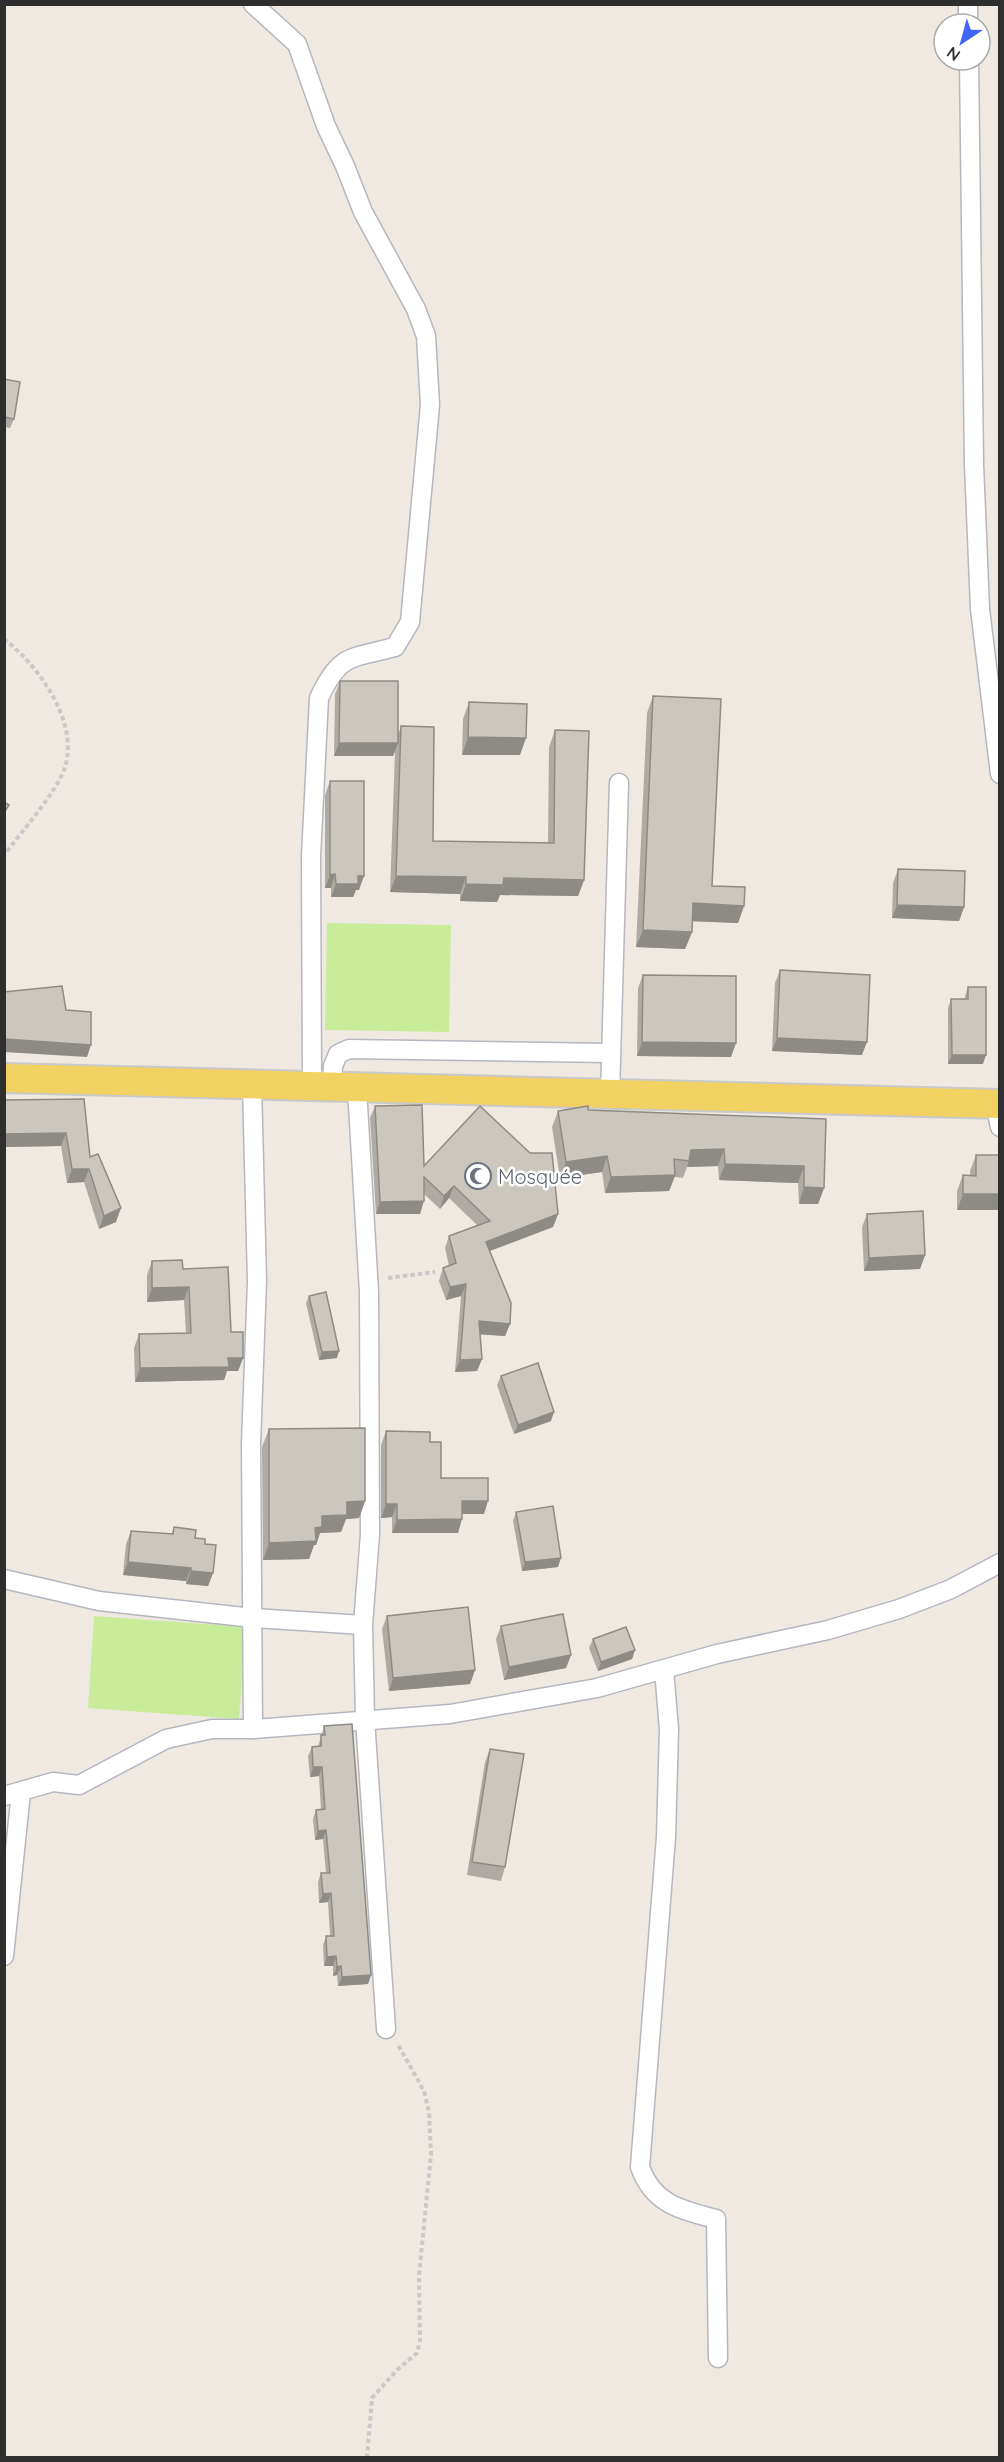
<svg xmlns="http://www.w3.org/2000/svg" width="1004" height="2462" font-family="Quicksand,sans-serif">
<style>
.pitch{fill:#c9ec9a}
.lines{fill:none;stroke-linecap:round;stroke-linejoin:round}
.minor-casing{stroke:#b4b7c1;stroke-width:21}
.primary-casing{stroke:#c9c9c9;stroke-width:32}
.path{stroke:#c9c9c9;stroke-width:4;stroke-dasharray:4.5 3;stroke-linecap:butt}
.minor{stroke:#fff;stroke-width:18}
.primary{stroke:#f2d163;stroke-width:28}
.wall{fill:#afaba4}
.shaded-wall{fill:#8e8b86}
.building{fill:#cbc7bf;stroke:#8e8b86;stroke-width:1.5}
.labels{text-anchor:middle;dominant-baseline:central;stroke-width:5;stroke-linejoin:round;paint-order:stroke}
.worship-label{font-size:20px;fill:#5b616d;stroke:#fff;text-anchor:start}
</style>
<rect width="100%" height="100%" fill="#efe9e1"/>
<!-- pitch -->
<g class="pitch">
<path d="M327 923 451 925 449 1032 325 1030Z"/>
<path d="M94 1616 246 1627 239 1719 88 1708Z"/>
</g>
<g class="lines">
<defs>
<g id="minor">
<path d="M253 4 297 44 326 126 345 166 363 212 416 309 426 336 430 405 410 622 395 647C350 659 340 653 319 698L311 857 312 1086"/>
<path d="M968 4V24"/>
<path d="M969 60 974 464 980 609 1000 774"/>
<path d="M332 1087 333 1066 338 1054 349 1049 610 1053"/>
<path d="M357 1088 369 1292 370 1534 363 1625"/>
<path d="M610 1094 619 783"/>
<path d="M995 1104 1000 1127"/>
<path d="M4 1579 99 1601 253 1618 363 1625 365 1719 386 2029"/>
<path d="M664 1670 669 1729 666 1837 640 2167C653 2204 681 2210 716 2219L718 2358"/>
<path d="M253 1729 450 1714 597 1688 717 1654 828 1630 899 1609 951 1589 1000 1563"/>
<path d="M4 1796 53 1782 79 1785 166 1739 212 1729H253L251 1444 257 1281 252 1084"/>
<path d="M4 1956 21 1792"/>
</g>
<path id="primary" d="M4 1078 1000 1104"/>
</defs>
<!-- minor casing -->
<use href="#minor" class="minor-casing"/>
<!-- primary casing -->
<use href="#primary" class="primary-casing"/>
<!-- path -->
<g class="path">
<path d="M4 639C38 665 79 721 65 767 59 789 20 834 4 855"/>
<path d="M388 1278 435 1272"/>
<path d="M367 2458 372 2398 397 2370 417 2353 420 2341 419 2276 431 2154 429 2112 424 2091 397 2043"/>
</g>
<!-- minor -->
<use href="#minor" class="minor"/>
<!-- primary -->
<use href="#primary" class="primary"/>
</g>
<!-- wall -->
<g class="wall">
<path d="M4 379 14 419 10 428 4 427Z"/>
<path d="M340 681 398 735 401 726 433 841 548 843 549 747 555 730 584 880 578 896 500 895 497 902 460 901V894L390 892 395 752 393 756H334L335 694Z"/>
<path d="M653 696 712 886 744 906 738 923 692 921V932L685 949 636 947 647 713Z"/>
<path d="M469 702 520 755H462L463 719Z"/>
<path d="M330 781 359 890H356L353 897H331V888H325V795Z"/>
<path d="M898 869 964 907 959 921 892 918 893 883Z"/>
<path d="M780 970 862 1055 772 1051 775 983Z"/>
<path d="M643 975 731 1057 637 1056 638 988Z"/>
<path d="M968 987 983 1064H948V1008L951 999H965V996Z"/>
<path d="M84 1099 90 1157 116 1222 99 1229 84 1182 67 1183 61 1146 4 1147V1100Z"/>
<path d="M375 1106 424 1166 558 1214 553 1227 490 1251 510 1324 505 1336 480 1334 482 1359 477 1371 455 1372 461 1296 446 1300 439 1281 443 1268 449 1266 445 1248 449 1236 477 1225 449 1198 440 1209 424 1194 420 1214H376L370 1118Z"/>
<path d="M588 1110 826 1119 824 1188 818 1204H799L798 1183 719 1180 718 1166 687 1167 683 1178 675 1177 669 1191 605 1193 602 1172 560 1178 552 1127 558 1111Z"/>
<path d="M976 1155H999L957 1210V1191L963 1175H970V1171Z"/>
<path d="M867 1214 925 1255 920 1269 864 1271 862 1227Z"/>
<path d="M152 1261 183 1269 231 1332 243 1358 238 1371H227L224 1380 135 1382 134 1348 139 1334 186 1333 184 1300 147 1302V1275Z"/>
<path d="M309 1296 337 1358 319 1360 306 1303Z"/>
<path d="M501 1376 551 1421 514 1434 497 1385Z"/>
<path d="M269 1429 365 1501 359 1518 346 1519 341 1532 320 1533 316 1545H314L309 1559 263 1560 262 1447Z"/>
<path d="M386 1431 430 1442 441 1478 484 1514H462L458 1533H392V1517L381 1518V1445Z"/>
<path d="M516 1512 558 1567 522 1571 513 1521Z"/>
<path d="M174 1527 195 1538 205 1544 213 1573 208 1586 186 1584V1581L123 1575 126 1544 131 1531 172 1534Z"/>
<path d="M387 1616 475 1670 470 1684 389 1691 382 1629Z"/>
<path d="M501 1626 571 1655 566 1668 504 1680 496 1639Z"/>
<path d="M593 1639 635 1650 632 1659 598 1671 589 1648Z"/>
<path d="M324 1726 371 1975 368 1984 338 1986 337 1975 333 1976V1966H324L323 1945 326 1936H330L328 1902 319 1903 318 1882 321 1873H326L323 1839 315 1840 313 1819 316 1810H321L319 1776 310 1777 308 1756 312 1747H318Z"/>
<path d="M490 1749 505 1867 501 1881 467 1875 485 1762Z"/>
</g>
<!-- shaded-wall -->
<g class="shaded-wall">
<path d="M468 737 526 738 520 755H462Z"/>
<path d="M339 743H398L393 756H334Z"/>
<path d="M335 874 331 888H325L330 875Z"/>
<path d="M358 876H364L359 890H356L353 897H331L336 884Z"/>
<path d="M396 876 466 877 460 894 390 892Z"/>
<path d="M504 878 584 880 578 896 500 895 497 902 460 901 466 884Z"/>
<path d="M693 903 744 906 738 923 687 921Z"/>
<path d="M897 905 964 907 959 921 892 918Z"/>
<path d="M643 930 692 932 685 949 636 947Z"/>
<path d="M777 1038 867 1042 862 1055 772 1051Z"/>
<path d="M4 1039 91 1045 87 1057 4 1052Z"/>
<path d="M642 1042 736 1043 731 1057 637 1056Z"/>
<path d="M952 1055H986L983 1064H948Z"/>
<path d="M66 1133 61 1146 4 1147V1134Z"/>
<path d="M724 1149 718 1166 687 1167 689 1161 691 1150Z"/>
<path d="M607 1156 602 1172 560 1178 566 1162Z"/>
<path d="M725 1164 804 1166 798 1183 719 1180Z"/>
<path d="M72 1169H89L84 1182 67 1183Z"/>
<path d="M675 1175 669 1191 605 1193 611 1177Z"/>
<path d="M454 1186 449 1198 440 1209 444 1196Z"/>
<path d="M804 1187 824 1188 818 1204H799Z"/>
<path d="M963 1194H999V1210H957Z"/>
<path d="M424 1201 420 1214H376L380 1202Z"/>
<path d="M121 1208 116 1222 99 1229 104 1216Z"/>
<path d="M558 1214 553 1227 481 1254 486 1242Z"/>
<path d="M925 1255 920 1269 864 1271 869 1258Z"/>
<path d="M466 1284 461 1296 446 1300 450 1287Z"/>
<path d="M189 1287 184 1300 147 1302 152 1288Z"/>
<path d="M479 1321 510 1324 505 1336 474 1334Z"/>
<path d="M339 1351 337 1358 319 1360 322 1352Z"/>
<path d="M228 1358H243L238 1371H227L224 1380 135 1382 140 1368Z"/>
<path d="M482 1359 477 1371 455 1372 460 1360Z"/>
<path d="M554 1412 551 1421 514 1434 518 1425Z"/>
<path d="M365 1501 359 1518 346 1519 341 1532 320 1533 316 1545H314L309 1559 263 1560 269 1543 315 1528 322 1516 347 1502Z"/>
<path d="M462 1501H488L484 1514H458Z"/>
<path d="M386 1504H397L392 1517 381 1518Z"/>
<path d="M462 1519 458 1533H392L397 1520Z"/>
<path d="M561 1558 558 1567 522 1571 525 1562Z"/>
<path d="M128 1562 191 1568 186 1581 123 1575Z"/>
<path d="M191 1571 213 1573 208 1586 186 1584Z"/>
<path d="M635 1650 632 1659 598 1671 601 1662Z"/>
<path d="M571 1655 566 1668 504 1680 509 1667Z"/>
<path d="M475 1670 470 1684 389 1691 393 1678Z"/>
<path d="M313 1767H322L319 1776 310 1777Z"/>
<path d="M326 1830 323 1839 315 1840 318 1831Z"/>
<path d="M331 1893 328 1902 319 1903 323 1894Z"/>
<path d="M336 1956 333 1966H324L327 1957Z"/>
<path d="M341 1966 337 1975 333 1976 337 1967Z"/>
<path d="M371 1975 368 1984 338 1986 342 1977Z"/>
</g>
<!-- building -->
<g class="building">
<path d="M4 379 20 382 14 419 4 417Z"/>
<path d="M340 681H398V743H339Z"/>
<path d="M653 696 721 699 712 886 745 887 744 906 693 903 692 932 643 930Z"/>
<path d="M469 702 527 704 526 738 468 737Z"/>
<path d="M401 726 434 727 433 841 554 843 555 730 589 731 584 880 504 878 503 885 466 884V877L396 876Z"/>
<path d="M330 781H364V876H358V884H336L335 874 330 875Z"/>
<path d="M4 802 9 805 4 813Z"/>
<path d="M898 869 965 871 964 907 897 905Z"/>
<path d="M780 970 870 975 867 1042 777 1038Z"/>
<path d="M643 975 736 976V1043L642 1042Z"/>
<path d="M62 986 66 1010 91 1012V1045L4 1039V992Z"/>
<path d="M968 987H986V1055H952L951 999H968Z"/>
<path d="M84 1099 90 1157 98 1154 121 1208 104 1216 89 1169H72L66 1133 4 1134V1100Z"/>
<path d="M422 1105 424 1166 480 1106 530 1153H552L558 1214 486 1242 511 1303 510 1324 479 1321 482 1359 460 1360 466 1284 450 1287 443 1268 456 1263 449 1236 490 1221 454 1186 444 1196 424 1177V1201L380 1202 375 1106Z"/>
<path d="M588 1106V1110L826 1119 824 1188 804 1187V1166L725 1164 724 1149 691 1150 689 1161 674 1159 675 1175 611 1177 607 1156 566 1162 558 1111Z"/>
<path d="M976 1155H999V1194H963V1175L976 1176Z"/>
<path d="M923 1211 925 1255 869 1258 867 1214Z"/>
<path d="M182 1260 183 1269 228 1267 231 1332H243V1358H228L229 1367 140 1368 139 1334 191 1333 189 1287 152 1288V1261Z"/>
<path d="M326 1292 339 1351 322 1352 309 1296Z"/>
<path d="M538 1363 554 1412 518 1425 501 1376Z"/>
<path d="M365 1428V1501L347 1502V1515L322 1516V1527L315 1528 316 1541 269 1543V1429Z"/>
<path d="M386 1431 430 1432V1442H441V1478H488V1501H462V1519L397 1520V1504H386Z"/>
<path d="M553 1506 561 1558 525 1562 516 1512Z"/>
<path d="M174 1527 196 1530 195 1538 205 1539V1544L216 1545 213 1573 191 1571V1568L128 1562 131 1531 173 1534Z"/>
<path d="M468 1607 475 1670 393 1678 387 1616Z"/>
<path d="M563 1614 571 1655 509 1667 501 1626Z"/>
<path d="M626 1627 635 1650 601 1662 593 1639Z"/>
<path d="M352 1724 371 1975 342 1977 341 1966 337 1967 336 1956 327 1957 326 1936H334L331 1893 323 1894 321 1873H330L326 1830 318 1831 316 1810 325 1809 322 1767H313L312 1747 321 1746V1735H325L324 1726Z"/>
<path d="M490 1749 524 1754 505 1867 472 1862Z"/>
</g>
<!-- icons -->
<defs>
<symbol id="mosque-ring" viewBox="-11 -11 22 22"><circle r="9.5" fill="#fff" stroke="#6b7280" stroke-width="1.5"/><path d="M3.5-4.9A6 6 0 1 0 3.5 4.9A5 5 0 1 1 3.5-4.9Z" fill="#6b7280"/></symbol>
</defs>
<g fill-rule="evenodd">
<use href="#mosque-ring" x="463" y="1161" width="30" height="30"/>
</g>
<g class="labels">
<!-- worship labels -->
<g class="worship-label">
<text x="498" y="1176">Mosquée</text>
</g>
</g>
<!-- border -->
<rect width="1004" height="2462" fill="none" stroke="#2e2e2e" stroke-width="12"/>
<!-- north arrow -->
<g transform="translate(962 42) rotate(216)"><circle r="28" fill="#ffffff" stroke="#ababab" stroke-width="1.5"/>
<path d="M0-4.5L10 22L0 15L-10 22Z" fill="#4264fb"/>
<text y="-9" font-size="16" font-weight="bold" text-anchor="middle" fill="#2e2e2e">N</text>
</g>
</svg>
